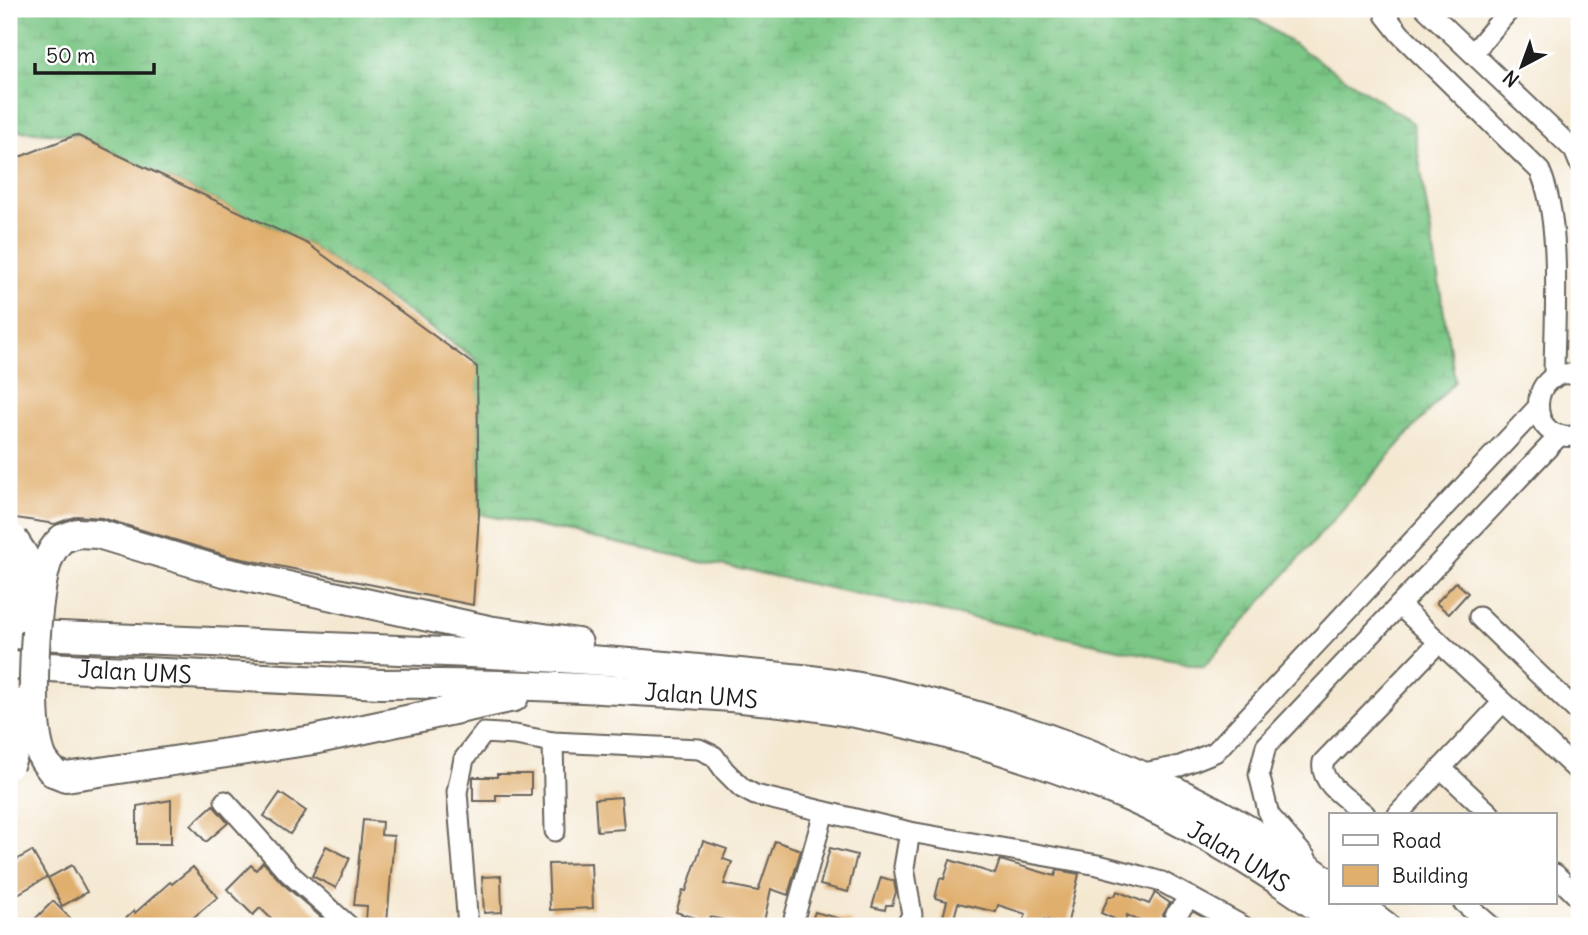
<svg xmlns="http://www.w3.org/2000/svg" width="1588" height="935" font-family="Delius,sans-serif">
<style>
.wetland{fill:url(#wetland-marsh);stroke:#4c7251;stroke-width:2}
.building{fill:#e0af6d}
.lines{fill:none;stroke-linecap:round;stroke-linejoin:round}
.minor-casing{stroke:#68635b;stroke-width:23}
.highway-casing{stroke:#68635b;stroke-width:32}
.minor{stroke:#fff;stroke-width:19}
.highway{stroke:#fff;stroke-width:28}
.highway-bridge-casing{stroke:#68635b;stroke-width:32;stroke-linecap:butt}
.highway-bridge{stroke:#fff;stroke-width:28}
.labels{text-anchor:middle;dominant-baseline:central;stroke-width:6;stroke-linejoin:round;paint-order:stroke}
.street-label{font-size:24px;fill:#1c1c1c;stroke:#fff}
</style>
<defs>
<pattern id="wetland-marsh" width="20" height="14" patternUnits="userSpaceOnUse" patternTransform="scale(1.75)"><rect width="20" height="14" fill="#7bc786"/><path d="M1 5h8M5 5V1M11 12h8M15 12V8" fill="none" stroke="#6aaa73"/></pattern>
</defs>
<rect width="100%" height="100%" fill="#fff"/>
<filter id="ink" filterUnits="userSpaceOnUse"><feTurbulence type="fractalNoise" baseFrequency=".0143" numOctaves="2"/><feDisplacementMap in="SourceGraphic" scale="14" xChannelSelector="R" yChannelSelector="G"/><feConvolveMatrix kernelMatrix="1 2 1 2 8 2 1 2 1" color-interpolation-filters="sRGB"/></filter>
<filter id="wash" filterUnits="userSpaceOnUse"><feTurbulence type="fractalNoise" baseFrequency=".00686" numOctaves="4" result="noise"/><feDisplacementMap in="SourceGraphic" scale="28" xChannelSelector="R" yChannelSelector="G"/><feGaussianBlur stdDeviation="1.57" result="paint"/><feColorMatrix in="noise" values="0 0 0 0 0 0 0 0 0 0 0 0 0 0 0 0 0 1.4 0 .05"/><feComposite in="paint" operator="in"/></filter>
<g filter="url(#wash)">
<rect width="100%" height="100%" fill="#f4e8d1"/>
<!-- wetland -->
<path class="wetland" d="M9 9H1241L1413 123 1455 381 1204 667 479 514 476 359 308 244 76 135 9 130Z"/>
<g id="blocks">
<!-- building -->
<g class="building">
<path d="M76 135 308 244 477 367 479 514 473 605 228 556 102 518 77 516 55 524 9 517V161Z"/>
<path d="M1456 582 1468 593 1449 614 1436 603Z"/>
<path d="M497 774H531V795H496V801H473V777H497Z"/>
<path d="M280 793 306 811 290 834 264 816Z"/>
<path d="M621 797 624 829 597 831 595 799Z"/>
<path d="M171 800V844H137V806Z"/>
<path d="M213 805 228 823 206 842 191 825Z"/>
<path d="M363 820 382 822 381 835 394 836 387 923 366 921 367 906 354 905Z"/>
<path d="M703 841 727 849 723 859 732 862 724 884 758 891 775 841 801 850 788 895 771 889 763 926H750L710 917 709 922 676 912 683 890 686 891Z"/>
<path d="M326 846 350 858 336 888 312 876Z"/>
<path d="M830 848 857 855 848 892 820 885Z"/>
<path d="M32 851 47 877 9 899V864Z"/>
<path d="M950 860 995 874 1000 860 1055 876 1057 870 1079 874 1067 926 1044 919 1042 926H1021L1026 914 998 905 996 912 958 903 952 926 941 925 947 901 935 898 940 878 944 879Z"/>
<path d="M263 862 281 882 331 926H279L260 908 253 915 227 889 251 865 256 870Z"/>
<path d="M591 863 593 908 550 910 548 864Z"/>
<path d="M72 865 87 892 62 906 48 878Z"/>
<path d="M193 867 218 897 183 926H118L134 911 135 913 170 882 172 884Z"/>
<path d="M501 876 502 912 484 913 482 877Z"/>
<path d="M881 877 894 881 896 892 892 905H886L885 910 872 907Z"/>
<path d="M1117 891 1149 904 1155 893 1170 903 1163 915 1164 921 1169 926H1149L1127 915 1125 924 1101 913 1109 896H1115Z"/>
<path d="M53 901 78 926H28Z"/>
<path d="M815 912 852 922V926H810Z"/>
</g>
</g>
</g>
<g filter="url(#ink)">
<use href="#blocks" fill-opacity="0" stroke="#68635b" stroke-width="2"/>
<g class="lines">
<defs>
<g id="minor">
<path d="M1385 9V15L1400 34 1540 171C1563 223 1554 320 1554 378"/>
<path d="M1426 9 1574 150 1579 162"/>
<path d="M1473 53 1510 9"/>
<path d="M1579 376C1528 359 1522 448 1579 435"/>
<path d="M1399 605 1579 772"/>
<path d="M1479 617 1579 713"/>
<path d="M553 742 555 831"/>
<path d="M1441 768 1490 814"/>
<path d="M1138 774 1180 766 1215 752 1537 408"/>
<path d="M225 801 289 873 349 926"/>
<path d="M1365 814C1350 801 1319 784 1323 762L1439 642"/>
<path d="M1398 814 1503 702"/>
<path d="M1306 858 1269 815 1259 774 1266 746 1560 435"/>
<path d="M1555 874 1579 898"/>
<path d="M1463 902 1491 926"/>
<path d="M1175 916 1190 897"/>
<path d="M468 926 457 792 464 759 484 733 515 735 553 742 699 749 714 756 725 771 742 788 755 795 910 832 1098 865 1133 874 1162 882 1243 926"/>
<path d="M792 926 824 812"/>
<path d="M906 926 912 915 904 867 910 832"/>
</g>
<g id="highway">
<path d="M62 539 77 533 98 534 224 572 488 630 578 643"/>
<path d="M9 634C162 640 316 646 469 653 556 657 643 663 729 672 783 677 841 681 893 694 1048 730 1202 789 1331 885"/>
<path id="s1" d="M9 665 381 684C448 683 515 685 582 688 656 692 730 695 803 705 905 718 1008 749 1103 786 1188 820 1270 872 1344 926"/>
<path d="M53 772 66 777 313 740 514 697"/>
<path d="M1353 902 1385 926"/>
</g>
</defs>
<!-- minor casing -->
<use href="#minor" class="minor-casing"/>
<!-- highway casing -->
<use href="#highway" class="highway-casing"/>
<!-- minor -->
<use href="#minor" class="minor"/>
<!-- highway -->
<use href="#highway" class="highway"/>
<defs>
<g id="highway-bridge">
<path d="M13 539 24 556 23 617"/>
<path d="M9 765 19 739 23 703"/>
<path d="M53 772C49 767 43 761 41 754 28 717 35 605 46 566 49 555 54 546 62 539"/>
</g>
</defs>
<!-- highway-bridge casing -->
<use href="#highway-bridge" class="highway-bridge-casing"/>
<!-- highway-bridge -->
<use href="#highway-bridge" class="highway-bridge"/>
</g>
</g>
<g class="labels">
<!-- street labels -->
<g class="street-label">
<text stroke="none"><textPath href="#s1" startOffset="126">Jalan UMS</textPath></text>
<text stroke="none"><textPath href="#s1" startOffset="693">Jalan UMS</textPath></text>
<text stroke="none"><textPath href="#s1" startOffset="1260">Jalan UMS</textPath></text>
</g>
</g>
<!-- margin -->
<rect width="1588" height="935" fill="none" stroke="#fff" stroke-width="35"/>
<!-- legend -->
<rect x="1329" y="813" width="228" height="91" fill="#ffffff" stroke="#a4a4a4" stroke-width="2"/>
<rect x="1343" y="835" width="35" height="10" fill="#ffffff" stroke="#a4a4a4" stroke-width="2"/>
<text x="1392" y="848" font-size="21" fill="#1c1c1c">Road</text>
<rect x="1343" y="865" width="35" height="21" fill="#e0af6d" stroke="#a4a4a4" stroke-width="2"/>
<text x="1392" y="883" font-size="21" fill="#1c1c1c">Building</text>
<!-- north arrow -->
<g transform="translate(1522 66) rotate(221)" stroke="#ffffff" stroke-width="5" paint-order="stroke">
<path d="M0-5L12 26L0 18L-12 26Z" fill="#1c1c1c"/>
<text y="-10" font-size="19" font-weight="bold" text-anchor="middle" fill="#1c1c1c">N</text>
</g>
<!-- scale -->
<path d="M35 63v10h119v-10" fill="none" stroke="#1c1c1c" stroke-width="3.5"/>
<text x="46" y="63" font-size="21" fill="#1c1c1c" stroke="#ffffff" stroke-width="5" paint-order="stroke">50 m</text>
</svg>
